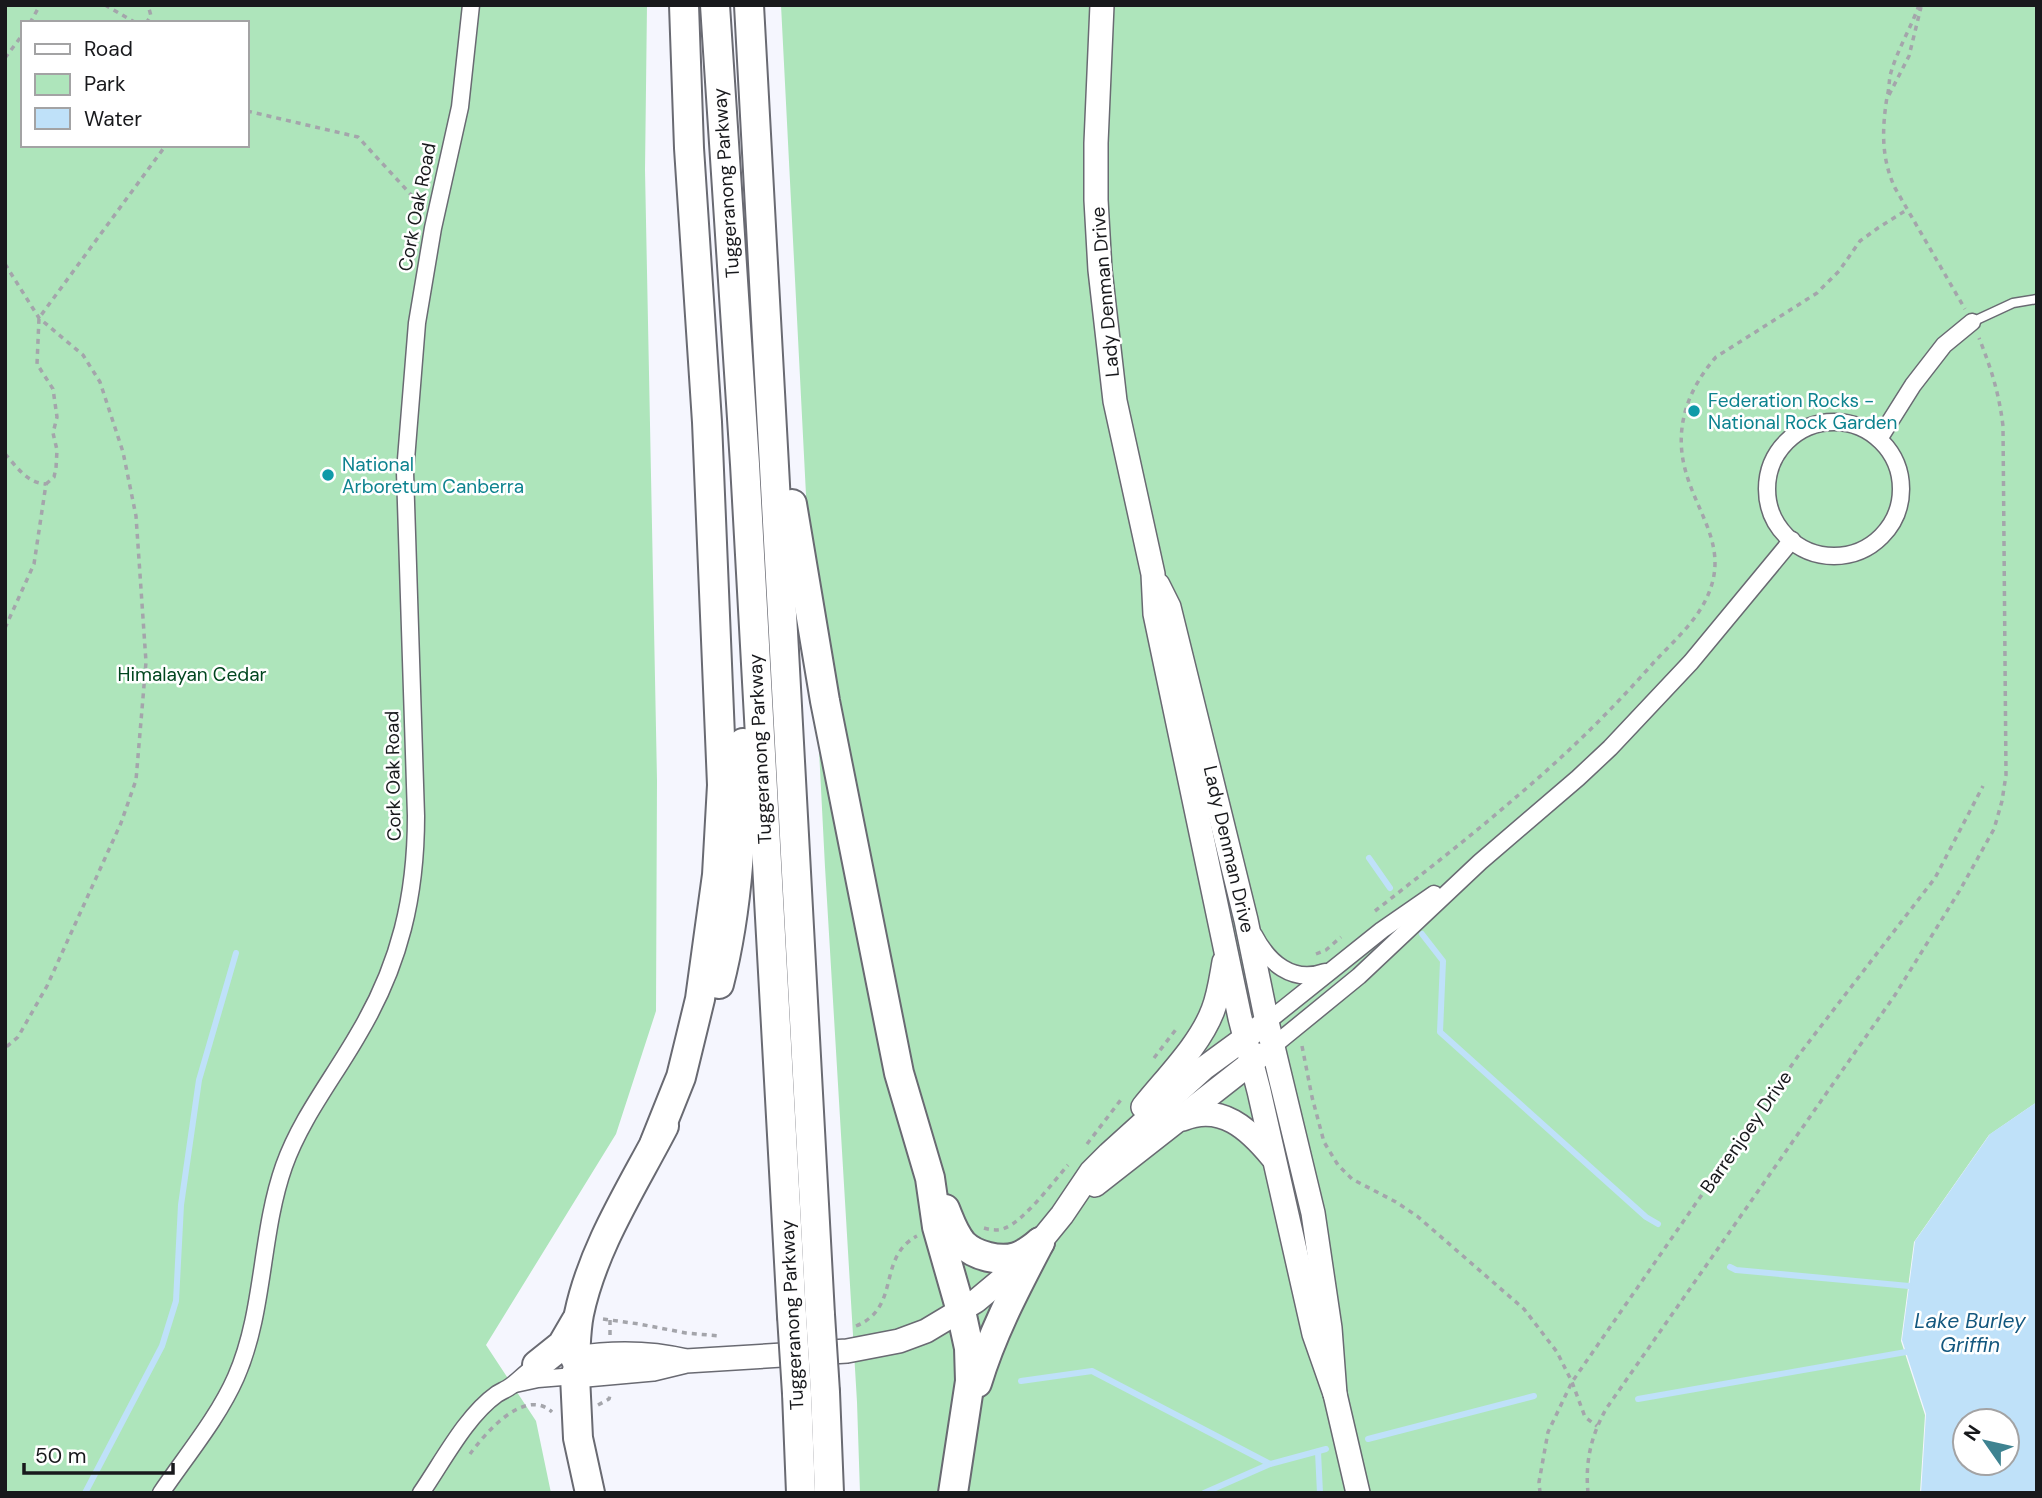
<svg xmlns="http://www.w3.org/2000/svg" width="2042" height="1498" font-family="'DM Sans',sans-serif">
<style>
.green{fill:#aee5bb;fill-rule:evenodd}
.water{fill:#bfe1f9;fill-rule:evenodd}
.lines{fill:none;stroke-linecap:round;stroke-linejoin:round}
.stream{stroke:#bfe1f9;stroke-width:6}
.lane-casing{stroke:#696a72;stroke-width:11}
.street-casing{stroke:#696a72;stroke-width:19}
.secondary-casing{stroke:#696a72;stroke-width:26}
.highway-casing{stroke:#696a72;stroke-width:32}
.path{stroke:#a4a5ab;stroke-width:3.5;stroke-dasharray:5 5;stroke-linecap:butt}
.lane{stroke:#fff;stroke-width:8}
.street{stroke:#fff;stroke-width:16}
.secondary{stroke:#fff;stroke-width:23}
.highway{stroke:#fff;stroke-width:28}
.highway-bridge-casing{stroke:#696a72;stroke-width:32;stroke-linecap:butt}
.highway-bridge{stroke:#fff;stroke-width:28}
.culture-dot{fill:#0f9aa8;stroke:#fff;stroke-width:2.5}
.labels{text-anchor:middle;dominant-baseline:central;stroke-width:5;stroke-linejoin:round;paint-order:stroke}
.street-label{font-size:19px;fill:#18191c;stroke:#fff}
.culture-label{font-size:19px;fill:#0d838f;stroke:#fff;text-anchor:start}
.park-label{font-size:19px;fill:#01461f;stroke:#fff}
.water-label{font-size:21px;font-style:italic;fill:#14587f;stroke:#fff}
</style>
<rect width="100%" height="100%" fill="#f5f6fe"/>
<!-- green -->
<g class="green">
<path d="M5 5H647L645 170 657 780 656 1011 616 1134 486 1345 536 1421 551 1493H5ZM23 23H247V145H23Z"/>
<path d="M781 5H2037V1102L1989 1135 1914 1242 1901 1341 1925 1415 1920 1493H860L857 1402 825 867Z"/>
</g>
<!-- water -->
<path class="water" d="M2037 1102V1493H1921L1926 1414 1902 1340 1915 1241 1990 1134ZM1965 1421H2007V1463H1965Z"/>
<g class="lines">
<!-- stream -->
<g class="stream">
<path d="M1369 858 1390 888"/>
<path d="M1422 934 1443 961 1440 1032 1646 1217 1658 1224"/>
<path d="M1730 1267 1736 1270 1909 1286"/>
<path d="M1021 1381 1092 1371 1270 1464 1326 1449"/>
<path d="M1638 1399 1906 1352"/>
<path d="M1368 1439 1534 1396"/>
<path d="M1318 1452 1320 1493"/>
<path d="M85 1493 162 1346 176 1301 181 1205 199 1080 236 953"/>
<path d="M1204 1493 1270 1464"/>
</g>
<defs>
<path id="lane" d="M1972 322 2013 303 2037 299"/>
<g id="street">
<circle cx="1834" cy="489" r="67"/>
<path d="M1879 439 1913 385 1944 345 1972 322"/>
<path d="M1254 935C1268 962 1292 984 1325 972"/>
<path d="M1267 1022 1382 930 1434 894"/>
<path d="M1272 1047 1359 976 1480 862 1578 778 1610 748 1691 662 1792 540"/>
<path d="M515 1384 538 1379 575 1376"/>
<path d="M161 1493C186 1456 218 1418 236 1377 265 1311 260 1234 284 1166 301 1118 334 1077 359 1033 400 964 416 896 416 816L405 472 417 323 433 228 460 107 471 5"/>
<path d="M421 1493C443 1461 466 1416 497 1394 502 1391 507 1389 511 1386 522 1378 529 1368 542 1364"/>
</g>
<g id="secondary">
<path d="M1102 5 1096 143V200L1100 270 1115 401 1153 574 1155 614 1240 1018 1259 1091 1314 1334 1335 1394"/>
<path d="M1158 585 1169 607 1246 920 1267 1022 1313 1213 1330 1328 1335 1394 1358 1493"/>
<path d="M1143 1107C1166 1078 1200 1045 1213 1010 1219 995 1221 979 1224 962"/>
<path d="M1183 1119C1221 1103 1249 1129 1272 1157"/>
<path d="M1095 1185 1261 1055"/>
<path d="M686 1361C649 1352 613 1352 575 1358V1376L653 1369 686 1361 847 1351 899 1341 926 1331 976 1301 1012 1271 1040 1242 1062 1215 1091 1172 1109 1154 1204 1068 1267 1022"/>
</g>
<g id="highway">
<path d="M715 5 745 464 792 1316"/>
<path d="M749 5C772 442 795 879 820 1315"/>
<path d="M792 504 825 701 899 1073 930 1178 937 1227 961 1311 969 1348 970 1381 953 1493"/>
<path d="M719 984C739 906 742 823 743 743"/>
<path d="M655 1142 681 1077 700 999 717 875 722 785 707 422 689 148 684 5"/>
<path d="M945 1209C950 1221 954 1234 963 1244 975 1256 1000 1262 1016 1257 1025 1254 1033 1248 1040 1242"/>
<path d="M575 1358C576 1343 576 1329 579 1314 593 1247 633 1186 664 1126"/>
<path d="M537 1365 562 1345 576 1321"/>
<path d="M575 1376 578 1438 590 1493"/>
<path d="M977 1383C992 1333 1016 1288 1040 1242"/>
<path d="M825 1392 829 1493"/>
<path d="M797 1393 801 1493"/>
</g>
</defs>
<!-- lane casing -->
<use href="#lane" class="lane-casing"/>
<!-- street casing -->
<use href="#street" class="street-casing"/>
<!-- secondary casing -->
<use href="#secondary" class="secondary-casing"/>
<!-- highway casing -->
<use href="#highway" class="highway-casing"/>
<!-- path -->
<g class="path">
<path d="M105 5 136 23"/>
<path d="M1919 5C1911 28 1896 52 1890 76 1889 83 1889 90 1887 97 1882 129 1881 158 1895 188L1965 309"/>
<path d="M30 23 40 5"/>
<path d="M146 23 151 16 148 5"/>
<path d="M5 58 23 34"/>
<path d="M1889 95 1909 56 1921 7"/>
<path d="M247 111 358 137 415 199 420 207"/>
<path d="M5 264 39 318 83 355 100 382 123 452 136 516 146 662 136 780 121 823 47 986 18 1037 5 1048"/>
<path d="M5 454C17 467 27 483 46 484"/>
<path d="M46 484 54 477 56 468 57 450 53 433 57 417 53 389 37 364 39 318 166 145"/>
<path d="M5 628 34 564 46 484"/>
<path d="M1375 911C1422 874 1470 837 1515 798 1565 756 1612 710 1655 661 1675 640 1700 618 1710 590 1727 544 1696 512 1685 469 1674 427 1688 389 1716 357L1817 293 1839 271 1860 241 1878 228 1908 209"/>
<path d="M1316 954 1326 950 1341 937"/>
<path d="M1302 1046 1312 1097 1324 1142 1338 1165 1352 1179 1396 1202 1417 1216 1524 1309 1557 1352 1572 1382 1585 1417 1597 1426"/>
<path d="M1154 1058 1177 1028"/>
<path d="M1087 1144 1123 1097"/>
<path d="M984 1228C991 1230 998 1231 1005 1228 1024 1221 1054 1181 1068 1165"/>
<path d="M603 1319 639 1324 686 1333 720 1336"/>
<path d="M610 1320V1335"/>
<path d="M856 1326C902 1307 876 1258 917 1236"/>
<path d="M598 1405 609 1399 611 1392"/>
<path d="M470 1454C486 1432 525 1387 552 1412"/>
<path d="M1540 1493 1539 1482 1548 1432 1572 1382 1798 1056 1935 878 1983 786"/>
<path d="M1588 1493C1585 1462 1591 1436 1606 1409L1895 995 1960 890 1994 829 2002 801 2006 775 2003 426C1999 393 1991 368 1979 338"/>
</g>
<!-- lane -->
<use href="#lane" class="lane"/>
<!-- street -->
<use href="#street" class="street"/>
<!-- secondary -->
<use href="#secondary" class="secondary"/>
<!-- highway -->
<use href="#highway" class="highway"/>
<defs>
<g id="highway-bridge">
<path d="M820 1315 825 1392"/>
<path d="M792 1316 797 1393"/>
</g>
</defs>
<!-- highway-bridge casing -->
<use href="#highway-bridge" class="highway-bridge-casing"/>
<!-- highway-bridge -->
<use href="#highway-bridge" class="highway-bridge"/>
</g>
<!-- markers -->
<g class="culture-dot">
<circle cx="1694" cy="411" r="7"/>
<circle cx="328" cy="475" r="7"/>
</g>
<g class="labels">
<!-- street labels -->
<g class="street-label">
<text transform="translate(726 183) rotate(-94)">Tuggeranong Parkway</text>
<text transform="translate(417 207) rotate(-79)">Cork Oak Road</text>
<text transform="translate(1105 292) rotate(-95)">Lady Denman Drive</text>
<text transform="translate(760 749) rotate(-93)">Tuggeranong Parkway</text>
<text transform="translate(393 776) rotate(-91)">Cork Oak Road</text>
<text transform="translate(1229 849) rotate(77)">Lady Denman Drive</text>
<text transform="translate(1746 1132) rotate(-55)">Barrenjoey Drive</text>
<text transform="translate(792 1315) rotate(-93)">Tuggeranong Parkway</text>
</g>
<!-- culture labels -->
<g class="culture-label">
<text x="1708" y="400">Federation Rocks -<tspan x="1708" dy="22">National Rock Garden</tspan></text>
<text x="342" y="464">National<tspan x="342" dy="22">Arboretum Canberra</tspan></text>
</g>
<!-- park labels -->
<g class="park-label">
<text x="192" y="674">Himalayan Cedar</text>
</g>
<!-- water labels -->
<g class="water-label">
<text x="1970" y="1321">Lake Burley<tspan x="1970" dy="24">Griffin</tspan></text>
</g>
</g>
<!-- border -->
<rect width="2042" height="1498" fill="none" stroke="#18191c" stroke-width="14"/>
<!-- legend -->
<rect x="21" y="21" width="228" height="126" fill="#ffffff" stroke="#a3a3a4" stroke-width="2"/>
<rect x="35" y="44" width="35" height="10" fill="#ffffff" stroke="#a3a3a4" stroke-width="2"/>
<text x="84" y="56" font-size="21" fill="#18191c">Road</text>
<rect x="35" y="74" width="35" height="21" fill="#aee5bb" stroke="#a3a3a4" stroke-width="2"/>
<text x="84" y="91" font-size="21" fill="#18191c">Park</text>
<rect x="35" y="108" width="35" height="21" fill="#bfe1f9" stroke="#a3a3a4" stroke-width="2"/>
<text x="84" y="126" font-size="21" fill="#18191c">Water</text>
<!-- north arrow -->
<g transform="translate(1986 1442) rotate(304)"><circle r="33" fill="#ffffff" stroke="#a3a3a4" stroke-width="2"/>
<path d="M0-5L12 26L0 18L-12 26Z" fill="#3e8391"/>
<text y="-10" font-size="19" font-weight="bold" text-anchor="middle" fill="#18191c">N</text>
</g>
<!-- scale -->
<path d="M24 1463v10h149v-10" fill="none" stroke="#18191c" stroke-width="3.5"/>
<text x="35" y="1463" font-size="21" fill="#18191c" stroke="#ffffff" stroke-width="5" paint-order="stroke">50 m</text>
</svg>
